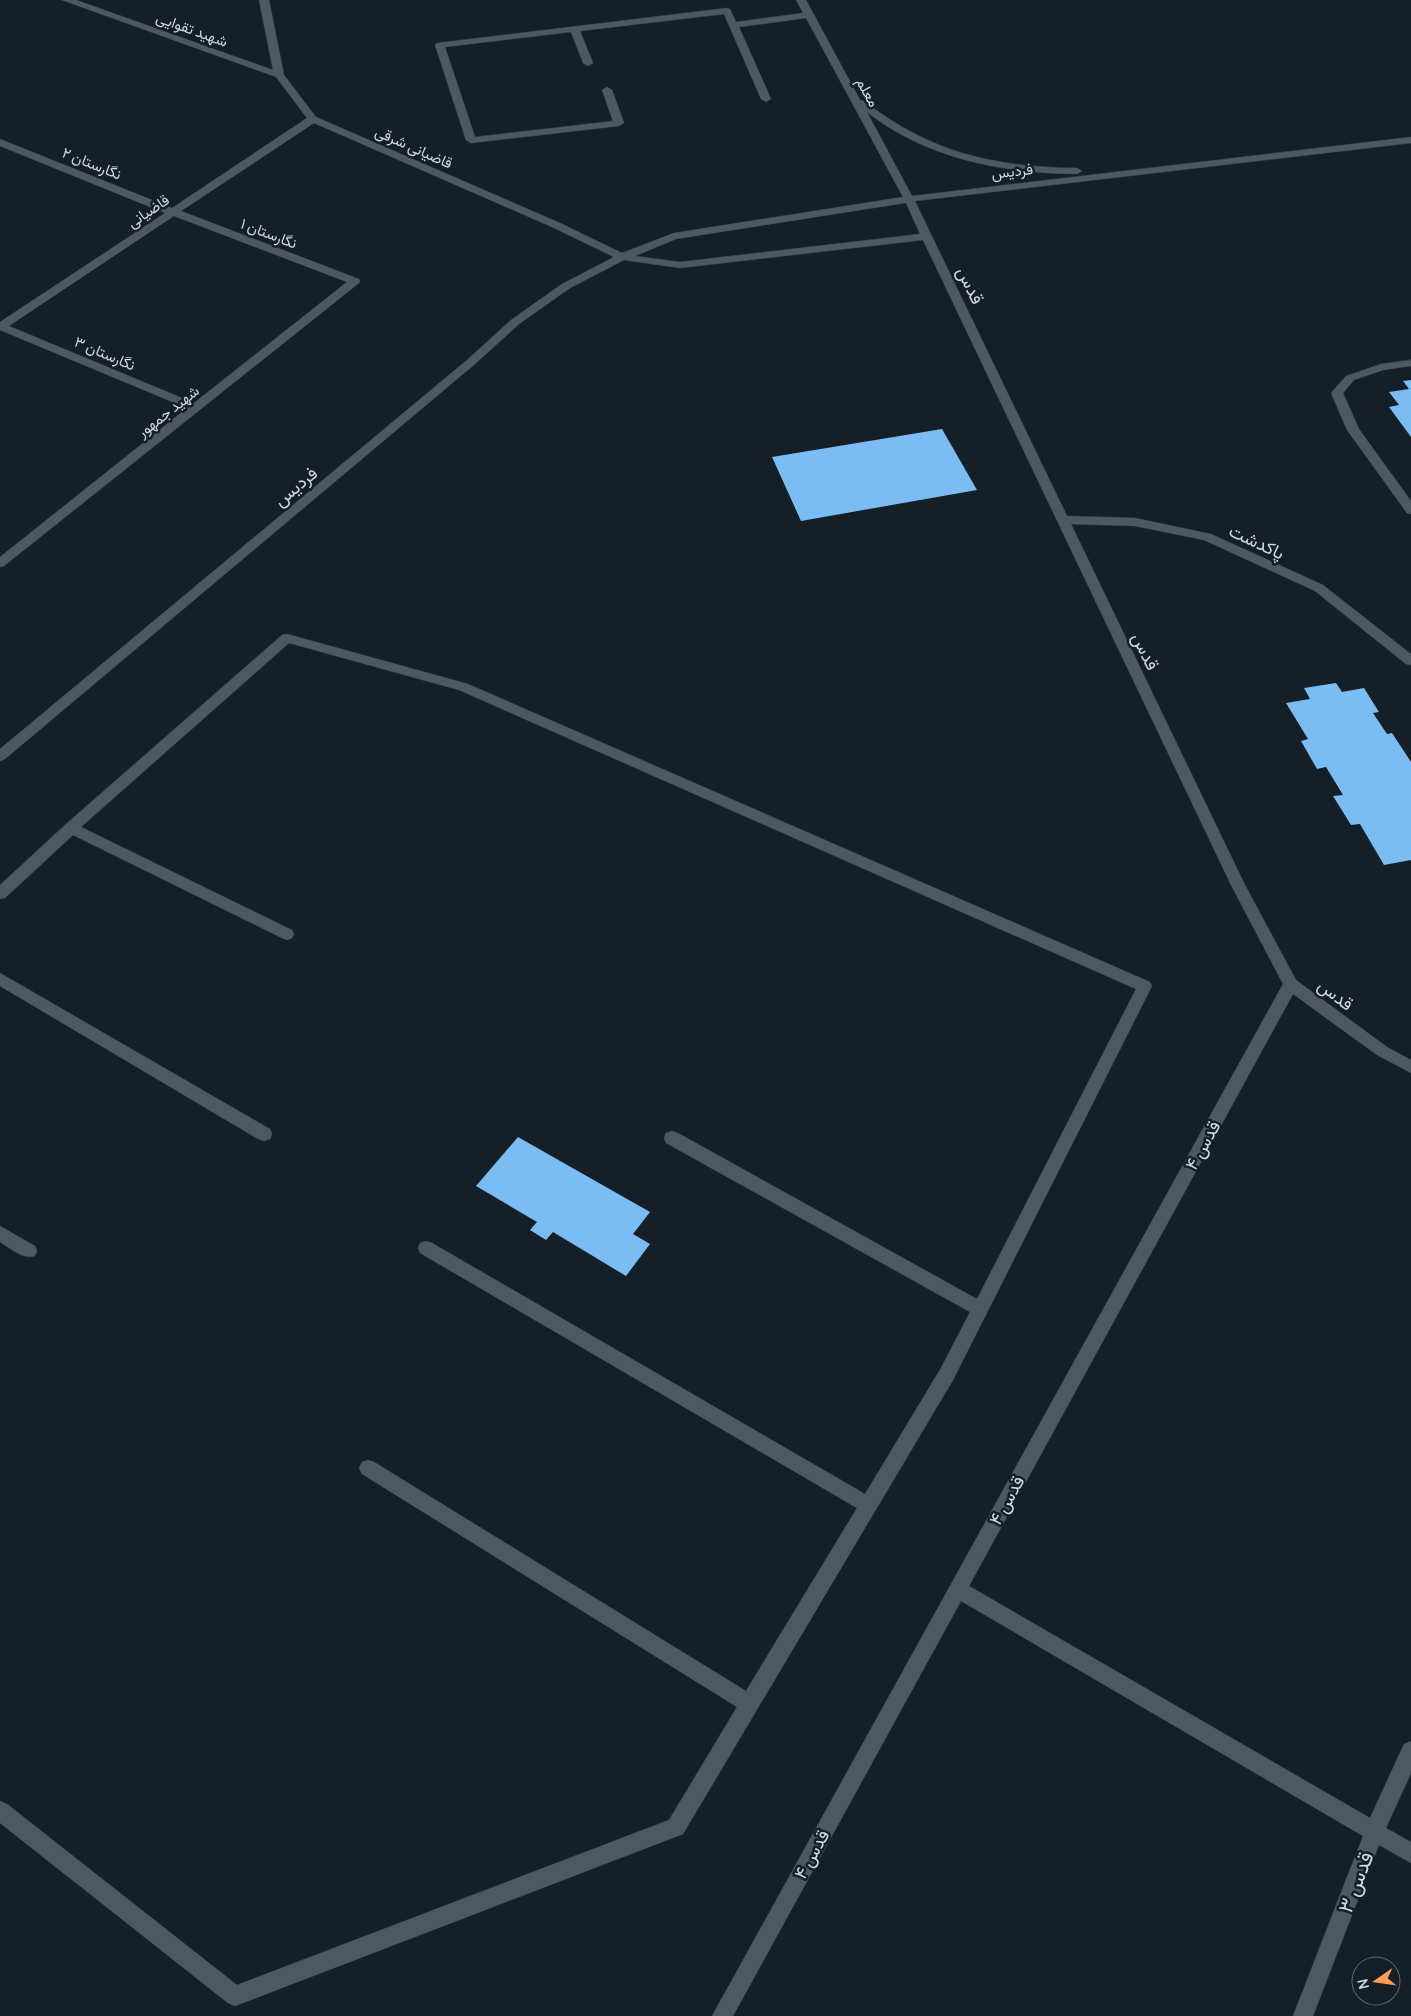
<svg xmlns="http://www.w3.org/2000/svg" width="1411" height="2016" font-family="Manrope,Vazirmatn,sans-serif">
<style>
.building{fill:#7bbcf3}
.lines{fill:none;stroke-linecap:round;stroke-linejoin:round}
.minor-casing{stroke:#343a41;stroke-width:1}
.minor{fill:#4c5862;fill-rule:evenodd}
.labels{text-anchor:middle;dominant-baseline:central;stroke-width:5;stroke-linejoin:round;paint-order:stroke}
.far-street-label{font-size:15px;fill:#d1d8de;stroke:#141f27}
.street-label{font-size:18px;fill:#d1d8de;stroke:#141f27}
.near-street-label{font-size:21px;fill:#d1d8de;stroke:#141f27}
</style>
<rect width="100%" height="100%" fill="#141f27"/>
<!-- building -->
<g class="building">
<path d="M1411 380V437L1389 407 1399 405 1389 392 1409 389 1403 381Z"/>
<path d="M942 429 977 490 801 521 772 457Z"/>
<path d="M1336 683 1342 692 1364 688 1379 712 1373 713 1387 734 1392 733 1411 762V860L1384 865 1360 824 1351 825 1333 796 1343 795 1326 767 1317 769 1301 741 1308 739 1286 703 1310 699 1304 688Z"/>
<path d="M518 1137 650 1212 633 1234 650 1244 626 1276 553 1232 546 1240 530 1230 537 1222 476 1186Z"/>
</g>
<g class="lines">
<defs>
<g id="minor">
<path d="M62 0H76L273 70 259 0H269L284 75 316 117 560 223 622 253 674 233 903 197 806 18 739 27 771 99 766 102 761 99 724 14 580 31 593 63 588 66 583 63 571 32 445 47 475 137 613 121 602 90 607 87 612 90 624 123 619 126 471 143 466 140 435 45 437 43 727 8 730 9 736 22 803 13 796 0H806L860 100 864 101C931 153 994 167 1077 168L1082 171 1077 174C1002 173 927 159 867 112L912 196 1411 137V143L915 201 1067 516 1135 518 1211 534 1323 585 1411 654V665L1406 664 1315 591 1204 540 1135 526 1071 524 1245 885 1296 980 1387 1047 1411 1060V1073L1377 1055 1293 994 969 1586 1370 1818 1404 1744 1411 1741V1773L1386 1828 1411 1842V1863L1379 1845 1313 2016H1293L1363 1836 961 1601 733 2016H712L1283 984 1231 885 923 240 680 268 624 260 570 288 519 324 475 364 5 759 0 761V749L467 360 511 320 562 284 614 257 552 227 314 123 181 211 359 279 360 281 359 283 4 566 0 567V557L187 408 0 330V322L165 213 0 146V139L172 208 307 118 276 77ZM906 203 920 234 680 262 635 256 676 239ZM174 216 347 282 194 403 9 326Z"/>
<path d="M1411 360V366L1383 370 1354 380 1343 393 1359 429 1411 501V514L1407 513 1347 430 1331 393 1346 376 1381 364Z"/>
<path d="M287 634 468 684 1150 982 1152 986 953 1380 683 1834 235 2006 228 2003 0 1823V1801L7 1804 237 1985 669 1820 737 1707 362 1474 359 1468 362 1462 368 1460 374 1462 746 1691 857 1508 420 1253 418 1248 420 1243 426 1241 432 1243 865 1494 941 1368 970 1312 666 1143 664 1138 666 1133 672 1131 678 1133 977 1299 1136 989 459 690 289 643 81 827 292 930 294 934 292 938 287 940 282 938 73 835 5 898 0 899V885L66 824 282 635Z"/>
<path d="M0 973 270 1129 272 1134 270 1139 264 1141 258 1139 0 986Z"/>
<path d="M0 1226 35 1246 37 1251 35 1256C23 1260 10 1248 0 1242Z"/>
</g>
</defs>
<!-- minor casing -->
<use href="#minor" class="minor-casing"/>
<!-- minor -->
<use href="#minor" class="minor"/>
</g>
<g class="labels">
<!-- far-street labels -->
<g class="far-street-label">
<text transform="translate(192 29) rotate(20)">شهید تقوایی</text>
<text transform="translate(868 92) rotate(61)">معلم</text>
<text transform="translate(414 147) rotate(24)">قاضیانی شرقی</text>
<text transform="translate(92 163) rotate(22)">نگارستان ۲</text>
<text transform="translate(1012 171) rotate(-7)">فردیس</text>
<text transform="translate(148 211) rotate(-34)">قاضیانی</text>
<text transform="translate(269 233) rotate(21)">نگارستان ۱</text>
<text transform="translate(105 353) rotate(23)">نگارستان ۳</text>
<text transform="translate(168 411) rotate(-38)">شهید جمهور</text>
</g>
<!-- street labels -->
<g class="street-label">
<text transform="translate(971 285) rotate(64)">قدس</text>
<text transform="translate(295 486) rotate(-40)">فردیس</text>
<text transform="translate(1257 541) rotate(25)">پاکدشت</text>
<text transform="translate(1146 651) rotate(64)">قدس</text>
<text transform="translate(1336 994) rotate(37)">قدس</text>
<text transform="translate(1202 1145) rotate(-61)">قدس ۴</text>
<text transform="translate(1006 1500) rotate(-61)">قدس ۴</text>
<text transform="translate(811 1854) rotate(-61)">قدس ۴</text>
</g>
<!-- near-street labels -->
<g class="near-street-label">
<text transform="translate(1355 1882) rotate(-69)">قدس ۳</text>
</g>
</g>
<!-- north arrow -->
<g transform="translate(1376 1981) rotate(257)"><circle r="24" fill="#141f27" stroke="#606970"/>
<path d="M0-4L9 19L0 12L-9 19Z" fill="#fd9c56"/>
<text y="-8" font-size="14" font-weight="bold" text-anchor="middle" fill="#d1d8de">N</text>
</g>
</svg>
